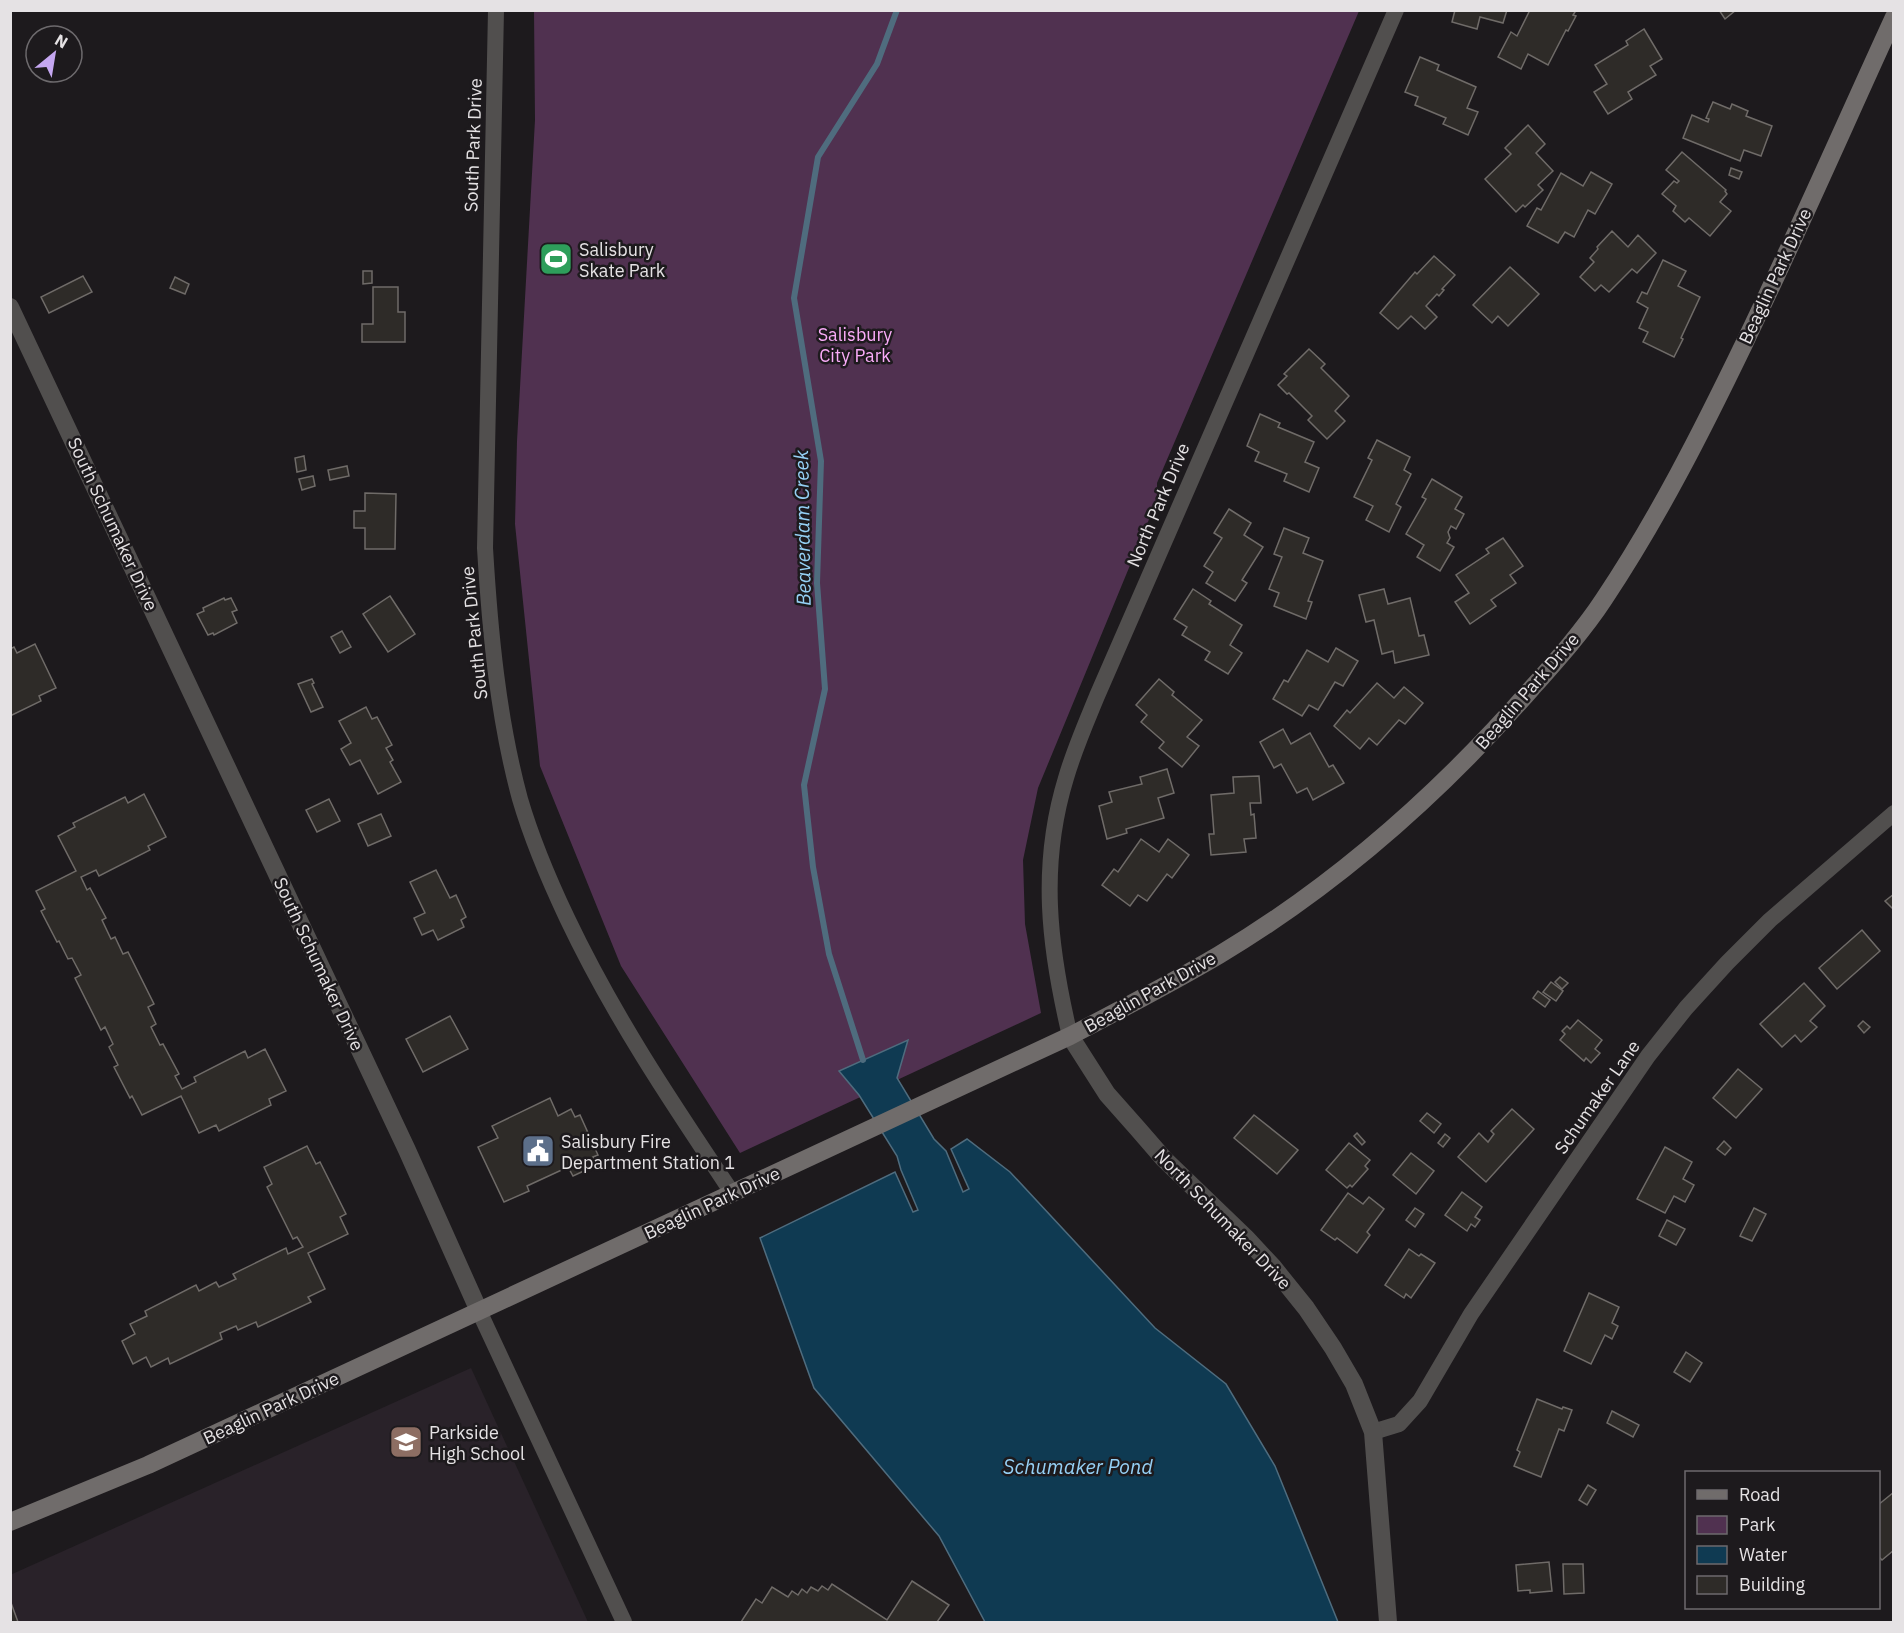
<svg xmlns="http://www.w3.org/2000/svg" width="1904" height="1633" font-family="'IBM Plex Sans',sans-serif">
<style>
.built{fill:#292229}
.green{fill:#503150}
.water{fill:#0f3a52;stroke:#4f6c7e;stroke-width:1.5}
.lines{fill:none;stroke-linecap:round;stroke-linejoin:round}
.stream{stroke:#4f6c7e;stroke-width:6}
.building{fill:#2e2b28;stroke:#6f6b68;stroke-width:1.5}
.minor{stroke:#514f4e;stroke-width:16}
.tertiary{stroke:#514f4e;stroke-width:18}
.secondary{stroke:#706c6b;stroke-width:18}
.labels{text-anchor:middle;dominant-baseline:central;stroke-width:5;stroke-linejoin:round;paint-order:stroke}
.street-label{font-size:18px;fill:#e5e2e4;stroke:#1d1a1d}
.poi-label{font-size:18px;fill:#e5e2e4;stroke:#1d1a1d;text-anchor:start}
.park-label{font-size:18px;fill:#faacf9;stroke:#1d1a1d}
.water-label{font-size:20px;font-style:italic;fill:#95d0f5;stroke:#1d1a1d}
</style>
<rect width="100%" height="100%" fill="#1d1a1d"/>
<!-- built -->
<path class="built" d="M471 1368 588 1622H11L10 1575Z"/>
<!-- green -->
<path class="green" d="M534 11H1359L1157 483V500L1038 788 1023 860 1025 924 1041 1013 740 1153 621 966 540 766 515 524 517 441 535 120Z"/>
<!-- water -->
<path class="water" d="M908 1040 897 1078 934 1139 946 1151 963 1192 969 1189 951 1149 967 1139 1010 1172 1155 1328 1226 1384 1275 1466 1338 1622H985L939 1536 814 1388 760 1238 895 1172 913 1212 918 1210 901 1170 897 1156 859 1095 839 1071Z"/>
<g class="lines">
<!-- stream -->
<path class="stream" d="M863 1060 829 954 813 867 804 785 825 689 817 583 821 461 794 298 818 157 877 64 897 10"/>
</g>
<!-- building -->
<g class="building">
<path d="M1455 10H1507L1503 23 1480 17 1477 29 1452 22Z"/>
<path d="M1530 10H1572L1575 12 1573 15 1576 16 1568 31 1566 30 1548 65 1528 54 1521 69 1498 57 1511 32 1517 36Z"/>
<path d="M1719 10H1736L1725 19Z"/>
<path d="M1644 29 1662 59 1650 66 1656 75 1628 92 1632 99 1608 114 1594 92 1607 84 1595 65 1628 45 1626 41Z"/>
<path d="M1420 57 1439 65 1437 70 1476 87 1467 108 1478 112 1468 135 1443 124 1446 118 1415 105 1418 97 1405 92Z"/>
<path d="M1713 102 1730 109 1732 104 1748 111 1746 116 1772 126 1761 156 1744 150 1740 161 1683 138 1692 115 1708 122 1709 119 1706 118Z"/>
<path d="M1528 125 1545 144 1536 153 1553 171 1538 185 1543 190 1525 207 1523 205 1516 212 1485 179 1511 154 1505 148Z"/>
<path d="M1682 152 1726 190 1725 191 1727 194 1720 202 1731 211 1710 236 1689 218 1685 222 1673 211 1676 206 1662 194 1674 181 1677 183 1679 181 1666 170Z"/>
<path d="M1731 168 1742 172 1739 179 1729 175Z"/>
<path d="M1591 172 1612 184 1595 214 1588 210 1574 237 1565 232 1558 243 1527 226 1537 208 1541 210 1561 173 1583 186Z"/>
<path d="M1612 231 1628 247 1638 235 1656 253 1637 273 1632 269 1609 292 1601 285 1595 291 1580 277 1594 262 1590 258 1598 249 1597 247Z"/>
<path d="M1434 256 1455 275 1442 289 1444 290 1439 296 1437 294 1426 306 1437 317 1425 329 1411 316 1398 329 1380 313 1415 272 1417 274Z"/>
<path d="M1663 260 1686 271 1678 286 1700 297 1681 338 1683 339 1674 357 1643 342 1648 332 1639 328 1648 308 1637 302 1642 292 1647 294Z"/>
<path d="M1510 267 1539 294 1508 326 1498 316 1492 323 1473 305Z"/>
<path d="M363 271H372V283L363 284Z"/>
<path d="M83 276 92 292 49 313 41 297Z"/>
<path d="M175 277 189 284 185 294 170 288Z"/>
<path d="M373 287H398V312H405V342H362V324H373Z"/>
<path d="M1309 349 1325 364 1321 368 1349 396 1335 411 1345 421 1327 439 1308 420 1312 416 1289 393 1287 394 1278 385 1287 376 1284 374Z"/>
<path d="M1260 414 1280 423 1278 427 1314 442 1305 462 1319 468 1309 492 1284 481 1287 474 1255 461 1259 452 1247 446Z"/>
<path d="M1377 440 1410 457 1404 470 1411 474 1396 504 1401 507 1389 532 1366 520 1373 506 1354 497 1372 460 1368 458Z"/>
<path d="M304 456 306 470 297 472 295 458Z"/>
<path d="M347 466 349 476 330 480 328 470Z"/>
<path d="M313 476 315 486 302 490 299 479Z"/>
<path d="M1432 479 1462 497 1455 509 1464 514 1456 529 1451 526 1448 532 1450 538 1447 543 1454 547 1440 571 1417 557 1424 545 1406 534 1426 499 1422 497Z"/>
<path d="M365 493 396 494 395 549H365V528H354V511H365Z"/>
<path d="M1229 509 1251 523 1244 535 1263 547 1242 580 1247 583 1235 601 1206 583 1213 572 1204 566 1222 538 1214 533Z"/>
<path d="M1284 528 1309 538 1303 553 1323 561 1308 601 1312 602 1306 619 1274 606 1279 593 1269 589 1282 557 1274 554Z"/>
<path d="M1503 538 1523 566 1510 575 1516 583 1491 600 1496 606 1470 624 1455 602 1469 593 1456 575 1489 553 1486 549Z"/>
<path d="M1193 589 1211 601 1209 604 1242 625 1230 645 1242 653 1228 674 1205 660 1210 652 1182 635 1187 627 1174 619Z"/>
<path d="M1384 589 1388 604 1410 598 1419 636 1424 635 1429 655 1395 663 1393 651 1382 654 1374 620 1366 622 1359 595Z"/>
<path d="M390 596 415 634 388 652 363 614Z"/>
<path d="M224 598 225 600 231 598 237 610 232 612 237 623 214 635 213 633 208 635 197 614 204 611 203 608Z"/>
<path d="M342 631 351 647 340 653 331 637Z"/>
<path d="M35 644 56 688 39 696 41 701 10 716V649L14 647 17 653Z"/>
<path d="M1336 648 1358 661 1343 686 1335 682 1318 710 1309 705 1302 716 1273 699 1284 680 1288 682 1307 650 1328 662Z"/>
<path d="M312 679 314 683 312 684 323 707 311 712 298 684Z"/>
<path d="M1159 679 1174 692 1172 695 1202 720 1187 737 1199 746 1182 767 1159 748 1164 742 1141 722 1147 715 1136 705Z"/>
<path d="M1377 683 1394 698 1404 687 1423 703 1405 724 1399 720 1377 745 1369 738 1360 749 1334 726 1347 710 1350 713Z"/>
<path d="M366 707 372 719 377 717 392 745 386 748 393 760 390 762 401 782 378 794 360 760 350 765 341 749 351 743 339 721Z"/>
<path d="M1283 729 1291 744 1310 733 1329 767 1333 765 1344 783 1313 800 1307 788 1297 793 1281 764 1274 768 1260 742Z"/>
<path d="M1167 769 1174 793 1158 798 1164 818 1126 829 1127 833 1107 839 1099 806 1112 802 1109 792 1142 784 1140 777Z"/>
<path d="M1259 776 1261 803H1250L1251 815 1254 814 1256 838 1244 839 1246 852 1211 855 1209 834H1214L1211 795 1234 793 1233 777Z"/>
<path d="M144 794 166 837 148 846 150 850 99 876 96 870 81 877 87 890 90 888 106 918 102 920 111 939 115 937 123 954 128 952 154 1004 148 1007 156 1024 151 1027 160 1045 163 1044 179 1074 175 1076 182 1089 196 1082 194 1077 245 1051 248 1058 265 1049 286 1091 269 1099 271 1105 219 1131 216 1125 199 1133 181 1096 142 1115 132 1096 130 1098 114 1067 118 1065 109 1047 113 1044 105 1027 101 1030 75 978 81 975 72 958 68 959 59 941 57 942 41 911 45 909 36 891 76 871 58 836 75 827 73 823 125 797 128 803Z"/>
<path d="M329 799 340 821 317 832 306 810Z"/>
<path d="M381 814 391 836 368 846 358 824Z"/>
<path d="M1141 839 1159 852 1168 839 1189 855 1172 878 1167 874 1147 901 1138 895 1130 906 1102 885 1114 869 1118 872Z"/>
<path d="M436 870 450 898 456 895 466 917 461 920 464 927 438 940 433 930 422 935 414 918 425 913 410 882Z"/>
<path d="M1894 894V910L1885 901Z"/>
<path d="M1862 930 1880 951 1837 989 1819 968Z"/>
<path d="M1560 977 1568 983 1562 989 1555 982Z"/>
<path d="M1551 982 1563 991 1556 1001 1543 992Z"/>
<path d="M1804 983 1825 1006 1810 1021 1817 1027 1801 1042 1795 1035 1782 1047 1760 1024Z"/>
<path d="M1538 991 1550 1000 1545 1007 1533 998Z"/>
<path d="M450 1016 468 1049 423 1072 406 1039Z"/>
<path d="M1578 1020 1602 1040 1595 1049 1600 1053 1591 1063 1586 1058 1584 1061 1560 1040 1565 1034 1562 1031 1567 1026 1570 1029Z"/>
<path d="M1863 1021 1870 1027 1864 1033 1858 1026Z"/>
<path d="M1738 1069 1762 1089 1736 1118 1713 1098Z"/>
<path d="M550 1098 558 1116 571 1109 575 1117 580 1115 598 1155 593 1157 597 1165 573 1176 568 1167 527 1186 529 1191 504 1202 478 1147 498 1138 492 1126Z"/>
<path d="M1512 1109 1534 1129 1486 1182 1458 1157 1479 1133 1488 1142 1494 1134 1491 1131Z"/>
<path d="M1427 1113 1441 1124 1434 1133 1420 1121Z"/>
<path d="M1254 1115 1298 1150 1277 1174 1234 1138Z"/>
<path d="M1357 1133 1365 1142 1362 1145 1354 1136Z"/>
<path d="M1445 1134 1450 1138 1443 1147 1438 1143Z"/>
<path d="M1724 1141 1731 1148 1725 1155 1717 1149Z"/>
<path d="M1349 1143 1370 1160 1365 1166 1368 1169 1352 1187 1350 1185 1347 1188 1326 1170Z"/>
<path d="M307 1146 316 1164 320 1162 346 1214 340 1217 348 1234 308 1253 325 1289 308 1297 311 1302 258 1327 256 1322 238 1330 236 1326 220 1333 222 1339 170 1364 168 1358 151 1367 146 1357 133 1364 122 1341 135 1334 130 1324 147 1316 145 1311 196 1285 199 1291 216 1282 219 1287 236 1279 233 1274 286 1248 288 1254 303 1247 297 1237 293 1239 267 1187 272 1184 264 1167Z"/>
<path d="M1665 1147 1692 1162 1683 1179 1694 1185 1685 1202 1674 1196 1665 1213 1637 1199Z"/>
<path d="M1411 1153 1434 1171 1416 1194 1393 1175Z"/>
<path d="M1462 1192 1482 1207 1475 1217 1480 1220 1475 1227 1471 1224 1467 1231 1445 1215Z"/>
<path d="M1348 1193 1363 1204 1369 1197 1384 1209 1367 1232 1370 1235 1357 1253 1337 1238 1335 1240 1321 1230Z"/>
<path d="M1415 1208 1424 1214 1415 1227 1406 1220Z"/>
<path d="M1754 1208 1766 1214 1752 1241 1740 1236Z"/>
<path d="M1667 1220 1685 1229 1676 1245 1659 1236Z"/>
<path d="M1409 1249 1419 1256 1421 1254 1435 1263 1411 1298 1406 1294 1404 1298 1385 1285Z"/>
<path d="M1589 1293 1619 1307 1612 1323 1618 1326 1612 1339 1605 1335 1591 1364 1564 1351Z"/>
<path d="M1686 1352 1702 1363 1690 1382 1674 1372Z"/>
<path d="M1537 1399 1562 1409 1563 1407 1572 1410 1564 1431 1559 1429 1541 1477 1514 1466 1520 1452 1517 1450Z"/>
<path d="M1612 1411 1639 1425 1633 1437 1607 1423Z"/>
<path d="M1588 1485 1596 1490 1587 1505 1579 1500Z"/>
<path d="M1894 1492V1550L1882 1560 1878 1556V1505Z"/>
<path d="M1549 1562 1552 1591 1530 1593V1590L1518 1591 1516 1565Z"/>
<path d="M1563 1564H1583L1584 1593 1564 1594Z"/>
<path d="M912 1581 949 1605 937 1622H741L756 1599 762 1603 772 1587 788 1597 792 1591 798 1595 802 1589 807 1593 811 1587 818 1591 822 1586 828 1590 832 1584 887 1620Z"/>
<path d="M10 1600 18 1622H10Z"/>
</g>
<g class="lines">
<!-- minor -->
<g class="minor">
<path d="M496 10 485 548C490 632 498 718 520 799 532 840 549 880 567 918 614 1017 672 1103 733 1194"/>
<path d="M1070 1036C1049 947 1039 866 1066 778 1074 750 1086 723 1097 696L1396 10"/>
<path d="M479 1311 624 1622"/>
<path d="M1373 1432 1399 1424 1420 1401 1471 1314 1648 1056 1686 1008 1727 963 1770 920 1894 813"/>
</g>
<!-- tertiary -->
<g class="tertiary">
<path d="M10 307 407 1150 479 1311"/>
<path d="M1070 1036 1107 1094 1138 1129 1164 1159 1246 1238 1273 1267 1306 1308 1333 1348 1354 1384 1373 1432 1388 1622"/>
</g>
<!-- secondary -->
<path class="secondary" d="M10 1522 148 1465 1070 1036C1120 1010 1170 984 1219 955 1336 885 1442 791 1532 688 1557 660 1583 631 1604 599 1658 518 1702 431 1744 344 1796 236 1844 126 1894 17"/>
</g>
<!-- icons -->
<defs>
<symbol id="stadium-square" viewBox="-11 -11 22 22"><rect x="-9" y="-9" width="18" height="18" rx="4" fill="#2e9e5b" stroke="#1d1a1d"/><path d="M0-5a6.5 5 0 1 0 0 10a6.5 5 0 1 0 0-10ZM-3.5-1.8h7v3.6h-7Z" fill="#fff"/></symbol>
<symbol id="civic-square" viewBox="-11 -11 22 22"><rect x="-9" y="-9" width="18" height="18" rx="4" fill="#5c6f8a" stroke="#1d1a1d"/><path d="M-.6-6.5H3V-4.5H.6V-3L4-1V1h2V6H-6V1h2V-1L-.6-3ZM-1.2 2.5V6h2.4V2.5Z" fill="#fff"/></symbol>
<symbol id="school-square" viewBox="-11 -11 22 22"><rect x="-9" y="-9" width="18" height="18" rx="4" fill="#8d6e63" stroke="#1d1a1d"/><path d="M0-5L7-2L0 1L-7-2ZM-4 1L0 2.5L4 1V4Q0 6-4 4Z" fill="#fff"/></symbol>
</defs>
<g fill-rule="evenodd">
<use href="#stadium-square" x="537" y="240" width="38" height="38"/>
<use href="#civic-square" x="519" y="1132" width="38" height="38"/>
<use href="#school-square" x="387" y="1423" width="38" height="38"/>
</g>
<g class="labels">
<!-- street labels -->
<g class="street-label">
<text transform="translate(473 145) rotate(-88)">South Park Drive</text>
<text transform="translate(1775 276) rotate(-65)">Beaglin Park Drive</text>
<text transform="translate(1158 505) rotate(-67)">North Park Drive</text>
<text transform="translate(113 524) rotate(65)">South Schumaker Drive</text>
<text transform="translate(474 633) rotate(-96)">South Park Drive</text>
<text transform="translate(1527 691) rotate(-49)">Beaglin Park Drive</text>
<text transform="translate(319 964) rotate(65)">South Schumaker Drive</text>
<text transform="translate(1150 992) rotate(-29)">Beaglin Park Drive</text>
<text transform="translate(1597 1097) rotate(-55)">Schumaker Lane</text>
<text transform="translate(712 1203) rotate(-25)">Beaglin Park Drive</text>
<text transform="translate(1223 1219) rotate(46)">North Schumaker Drive</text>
<text transform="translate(271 1408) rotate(-25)">Beaglin Park Drive</text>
</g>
<!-- poi labels -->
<g class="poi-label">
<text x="579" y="249">Salisbury<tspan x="579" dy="21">Skate Park</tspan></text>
<text x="561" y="1141">Salisbury Fire<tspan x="561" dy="21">Department Station 1</tspan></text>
<text x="429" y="1432">Parkside<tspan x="429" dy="21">High School</tspan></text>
</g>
<!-- park labels -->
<g class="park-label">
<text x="855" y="334">Salisbury<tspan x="855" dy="21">City Park</tspan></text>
</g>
<!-- water labels -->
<g class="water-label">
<text transform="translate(802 528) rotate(-91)">Beaverdam Creek</text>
<text x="1078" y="1466">Schumaker Pond</text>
</g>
</g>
<!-- border -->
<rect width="1904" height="1633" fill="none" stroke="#e5e2e4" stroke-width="24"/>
<!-- legend -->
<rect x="1685" y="1471" width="195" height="138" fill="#1d1a1d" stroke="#6d6a6d" stroke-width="1.5"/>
<rect x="1697" y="1490" width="30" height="9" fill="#706c6b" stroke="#6d6a6d" stroke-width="1.5"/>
<text x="1739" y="1501" font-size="18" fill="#e5e2e4">Road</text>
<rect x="1697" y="1516" width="30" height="18" fill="#503150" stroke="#6d6a6d" stroke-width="1.5"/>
<text x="1739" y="1531" font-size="18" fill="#e5e2e4">Park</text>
<rect x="1697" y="1546" width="30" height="18" fill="#0f3a52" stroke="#6d6a6d" stroke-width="1.5"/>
<text x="1739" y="1561" font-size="18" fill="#e5e2e4">Water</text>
<rect x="1697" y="1576" width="30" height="18" fill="#2e2b28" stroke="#6d6a6d" stroke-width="1.5"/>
<text x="1739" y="1591" font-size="18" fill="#e5e2e4">Building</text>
<!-- north arrow -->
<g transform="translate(54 54) rotate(30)"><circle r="28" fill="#1d1a1d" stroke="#6d6a6d" stroke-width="1.5"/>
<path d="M0-4.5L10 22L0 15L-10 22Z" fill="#c5a7f1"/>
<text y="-9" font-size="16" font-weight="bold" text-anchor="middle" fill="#e5e2e4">N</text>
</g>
</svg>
